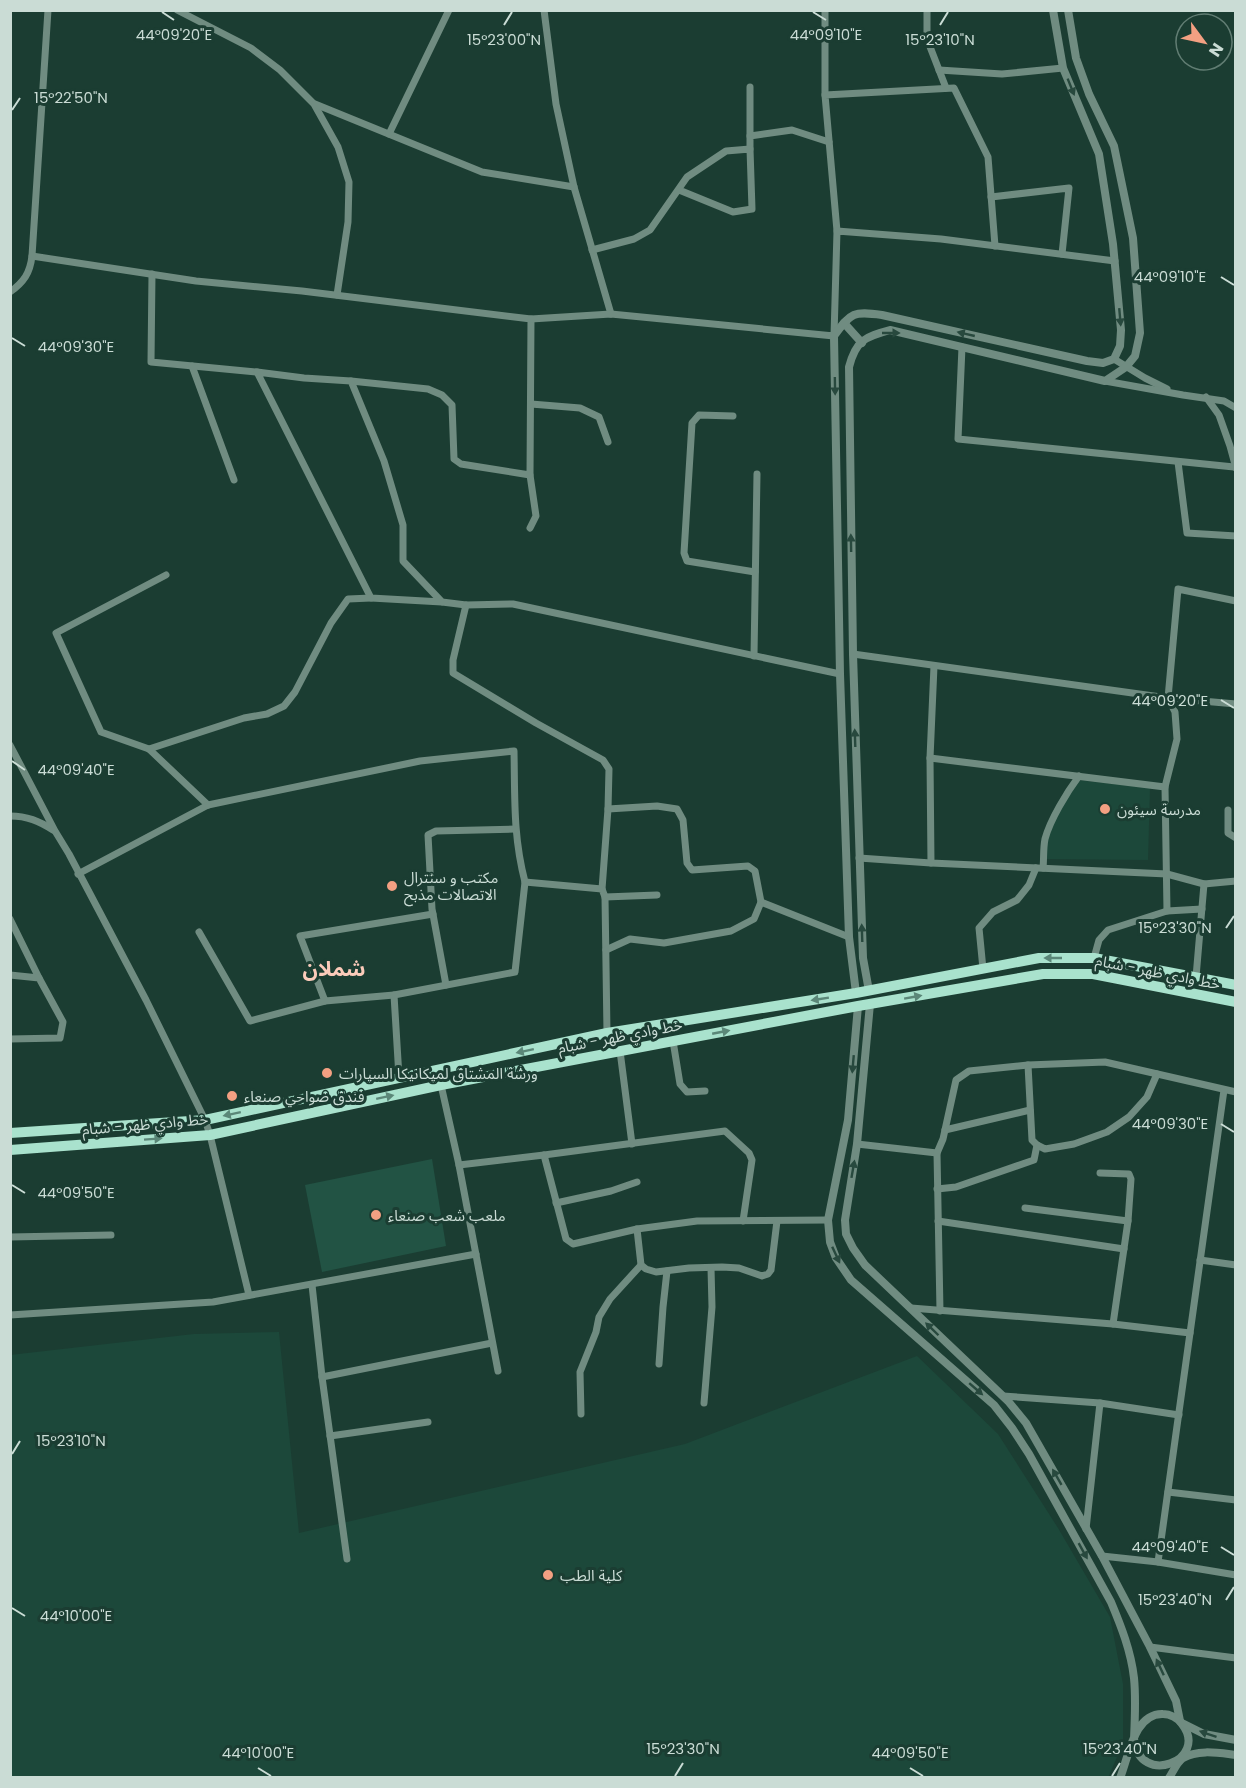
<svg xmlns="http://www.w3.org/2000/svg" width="1246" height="1788" font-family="Poppins,'Noto Sans Arabic',sans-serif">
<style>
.built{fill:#1c483a}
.green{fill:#225344}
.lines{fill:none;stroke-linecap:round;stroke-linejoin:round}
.minor{stroke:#708c81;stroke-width:7}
.tertiary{stroke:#708c81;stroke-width:8}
.primary{stroke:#a9e2cd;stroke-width:10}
.oneway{fill:#28493e}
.oneway2{fill:#5b8778}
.ticks{fill:none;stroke:#cadcd5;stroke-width:2}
.poi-dot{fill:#f3a082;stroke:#1b3d32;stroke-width:2}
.labels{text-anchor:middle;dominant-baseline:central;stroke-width:6;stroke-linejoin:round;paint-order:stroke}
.poi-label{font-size:15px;fill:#cadcd5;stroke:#1b3d32;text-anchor:start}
.street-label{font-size:15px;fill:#cadcd5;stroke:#1b3d32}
.district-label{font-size:21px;font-weight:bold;fill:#fbcbba;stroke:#1b3d32}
.ticks-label{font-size:15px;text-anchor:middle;fill:#cadcd5;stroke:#1b3d32;stroke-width:6;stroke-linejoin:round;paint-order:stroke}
</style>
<rect width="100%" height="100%" fill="#1b3d32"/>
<!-- built -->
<g class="built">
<path d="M1077 780 1150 788 1148 860 1042 859 1049 830Z"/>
<path d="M279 1332 299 1533 685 1444 917 1356 998 1434 1058 1528 1110 1617 1123 1684V1743L1108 1778 11 1777 10 1355 194 1334Z"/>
</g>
<!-- green -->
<path class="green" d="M432 1159 446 1246 322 1272 305 1185Z"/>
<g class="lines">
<!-- minor -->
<g class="minor">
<path d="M177 10 251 48 280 70 314 104 338 147 349 182 348 222 337 295"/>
<path d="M544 10 556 104 574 187 611 314"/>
<path d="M927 10V39L946 88"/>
<path d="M939 70 1002 74 1063 68"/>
<path d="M750 87V136"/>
<path d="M825 95V10"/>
<path d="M315 104 482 172 574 187"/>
<path d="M389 134 449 10"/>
<path d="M750 149V136L792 130 829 142"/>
<path d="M991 197 1069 188 1062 254"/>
<path d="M837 231 825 95 954 88 988 157 995 246"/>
<path d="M592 250 634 239 650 230 687 177 726 151 750 149 752 209 733 212 679 190"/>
<path d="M32 256 196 281 302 291 531 319 530 475 461 464 454 459 452 405 442 395 428 389 351 381"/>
<path d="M152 274 151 362 257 372"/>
<path d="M10 292C24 282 30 273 32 256L48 10"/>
<path d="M531 319 611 314 834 336 837 231 941 239 1115 261"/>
<path d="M962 347 958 439 1234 467"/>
<path d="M1114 359 1145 378 1167 389"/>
<path d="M192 366 234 480"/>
<path d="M1105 381 1183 395 1224 401 1236 408"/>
<path d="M1206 397 1219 415 1230 446 1236 468"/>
<path d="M531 404 580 408 599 417 608 442"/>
<path d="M733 416 699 415 692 423 684 553 687 561 755 572"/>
<path d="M1178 462 1187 533 1236 536"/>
<path d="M530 475 536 516 530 528"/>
<path d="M166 575 56 633 101 732 149 749 208 805"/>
<path d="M442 602 403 561V525L384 461 351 381 304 378 257 372 371 598 442 602 466 605 513 604 840 674"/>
<path d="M466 605 453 660V673L536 723 603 760 609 769 608 809 602 889"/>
<path d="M853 654 1168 698 1236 704"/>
<path d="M754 656 757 474"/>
<path d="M10 745 55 831 69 854 146 1000 205 1120 210 1135 249 1295"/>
<path d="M149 749 244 718 267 714 284 706 295 692 331 623 348 599 371 598"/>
<path d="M930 758 1165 787"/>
<path d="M1228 810V833L1236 838"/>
<path d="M10 816C27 816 39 821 53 830"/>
<path d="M859 858 931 863 1167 874 1204 884 1236 881"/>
<path d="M931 863 930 758 934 666"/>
<path d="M1043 868C1044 859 1043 849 1045 839 1050 820 1067 792 1079 776"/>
<path d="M78 874 208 805 420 761 514 751C515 798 513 836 525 882L602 889 605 897 607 1033"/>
<path d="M605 897 657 895"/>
<path d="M761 902 849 937"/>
<path d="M1167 911 1165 787 1177 739 1175 712 1168 698 1178 589 1236 601"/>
<path d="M10 919 39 978"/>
<path d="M199 932 250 1021 325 1001"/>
<path d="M606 950 630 939 664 943 731 931 754 919 761 902 755 871 748 866 692 870 687 863 683 820 677 809 657 806 608 809"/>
<path d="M1094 958 1099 940 1108 930 1167 911 1202 909"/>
<path d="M983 969 979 928 993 912 1017 900 1029 885 1036 868"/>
<path d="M10 975 39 978 63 1022 60 1038 10 1039"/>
<path d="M1196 977 1204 884"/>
<path d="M446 985 432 909 428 835 436 831 515 829"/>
<path d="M394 995 325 1001 300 936 433 914"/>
<path d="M673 1041 680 1084 687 1092 705 1091"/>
<path d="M620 1051 632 1144"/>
<path d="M1028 1065 1032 1140 1037 1145 1045 1149 1074 1144 1107 1132 1129 1117 1147 1097 1157 1074"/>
<path d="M399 1077 394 995 515 972 525 882"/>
<path d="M441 1085 459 1165 498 1371"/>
<path d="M945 1130 1030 1110"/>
<path d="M857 1144 937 1153"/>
<path d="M544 1155 566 1239 573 1244 637 1229 697 1221 828 1220"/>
<path d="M459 1165 544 1155 725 1131 749 1153 752 1160 743 1221"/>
<path d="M1100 1173 1129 1174 1131 1179 1128 1221 1113 1324"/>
<path d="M937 1189 956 1187 1034 1160 1037 1145"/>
<path d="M556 1203 611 1191 637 1182"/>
<path d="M1025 1208 1128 1221"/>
<path d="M938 1221 1124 1249"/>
<path d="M637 1229 641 1265 646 1269 656 1272 689 1268 722 1267 739 1268 762 1276 768 1274 771 1270 777 1221"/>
<path d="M10 1237 111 1235"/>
<path d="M1200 1260 1236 1265"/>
<path d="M312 1285 322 1377 347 1559"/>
<path d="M911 1308 1113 1324 1190 1333"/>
<path d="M940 1311 937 1153 943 1139 956 1080 969 1071 1028 1065 1105 1062 1236 1092"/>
<path d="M10 1315 213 1302 476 1254"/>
<path d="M659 1364 663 1307 667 1271"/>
<path d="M322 1377 492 1343"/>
<path d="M1003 1396 1100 1403"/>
<path d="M704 1403 712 1307 711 1268"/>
<path d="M581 1414 580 1372 596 1332 599 1317 610 1299 641 1265"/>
<path d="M330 1436 428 1422"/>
<path d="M1168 1492 1236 1500"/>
<path d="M1086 1529 1100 1403 1179 1415"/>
<path d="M1102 1556 1158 1562 1236 1575"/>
<path d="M1158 1562 1224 1090"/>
<path d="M1150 1647 1236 1658"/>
</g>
<!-- tertiary -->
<g class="tertiary">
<path d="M844 323 862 343"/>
<path d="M869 991 863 958 853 654 849 367C856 340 865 337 890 330L1105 381 1126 367 1135 356 1140 333 1133 238 1114 146 1089 94 1076 58 1068 10"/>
<path d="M856 993 849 937 840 674 834 336C851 312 854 311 882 315L1087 361 1103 363 1114 359 1120 346 1121 330 1113 244 1099 154 1063 68 1053 10"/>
<path d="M870 1004 857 1144 845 1220 846 1234 853 1248 865 1265 1008 1401 1026 1423 1102 1556 1150 1647 1176 1701 1180 1721"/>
<path d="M858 1006 848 1120 828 1220 830 1242 836 1258 851 1280 994 1405 1012 1428 1029 1454 1111 1602C1121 1626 1131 1651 1134 1678 1136 1698 1135 1718 1134 1739 1139 1788 1210 1760 1182 1724 1178 1718 1170 1714 1163 1714 1134 1713 1129 1756 1120 1778"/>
<path d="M1182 1723 1204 1734 1236 1740"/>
<path d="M1169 1778C1173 1772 1177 1762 1183 1758 1198 1749 1219 1753 1236 1755"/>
</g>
<!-- primary -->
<g class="primary">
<path d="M10 1133 205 1120 607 1033 856 993 1039 958H1094L1236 985"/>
<path d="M10 1150 210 1135 441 1085 858 1006 1043 974H1093L1236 1002"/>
</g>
</g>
<!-- one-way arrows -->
<defs><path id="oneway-solid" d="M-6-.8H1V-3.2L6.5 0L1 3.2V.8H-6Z" transform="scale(1.5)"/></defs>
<g class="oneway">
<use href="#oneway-solid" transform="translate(1071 87) rotate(68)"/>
<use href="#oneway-solid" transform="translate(1120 317) rotate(85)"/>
<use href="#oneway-solid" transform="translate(891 333)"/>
<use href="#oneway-solid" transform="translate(966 334) rotate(-167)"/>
<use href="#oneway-solid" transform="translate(835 386) rotate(89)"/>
<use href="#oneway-solid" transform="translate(851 543) rotate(-91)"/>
<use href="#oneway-solid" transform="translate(855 738) rotate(-92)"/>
<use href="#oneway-solid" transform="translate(862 933) rotate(-92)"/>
<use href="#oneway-solid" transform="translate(853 1064) rotate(95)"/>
<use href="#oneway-solid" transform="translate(853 1169) rotate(-80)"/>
<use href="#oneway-solid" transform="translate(836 1255) rotate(65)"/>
<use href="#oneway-solid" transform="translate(932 1329) rotate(-136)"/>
<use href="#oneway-solid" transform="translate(976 1389) rotate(41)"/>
<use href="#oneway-solid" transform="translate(1057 1477) rotate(-120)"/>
<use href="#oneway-solid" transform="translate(1083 1551) rotate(61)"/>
<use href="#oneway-solid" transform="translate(1160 1667) rotate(-115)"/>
<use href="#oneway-solid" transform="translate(1208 1734) rotate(-161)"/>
</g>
<g class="oneway2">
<use href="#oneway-solid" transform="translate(1053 958) rotate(-180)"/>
<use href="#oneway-solid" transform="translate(913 997) rotate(-10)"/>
<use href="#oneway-solid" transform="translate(820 999) rotate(171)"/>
<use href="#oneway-solid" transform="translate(721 1032) rotate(-11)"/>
<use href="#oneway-solid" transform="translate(525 1051) rotate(168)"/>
<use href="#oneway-solid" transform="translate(385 1097) rotate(-12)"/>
<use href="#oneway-solid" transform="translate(232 1114) rotate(168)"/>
<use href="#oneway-solid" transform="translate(153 1139) rotate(-4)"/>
</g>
<!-- ticks -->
<path class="ticks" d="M162 12 174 20M813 12 826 20M504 25 512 12M940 25 948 12M12 110 20 98M1221 277 1234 285M12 338 25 346M1221 700 1234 708M12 761 25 770M1226 928 1234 916M1221 1124 1234 1132M12 1185 25 1193M12 1454 20 1441M1221 1547 1234 1555M1226 1600 1234 1587M12 1608 25 1616M258 1768 271 1776M910 1768 923 1776M675 1776 683 1763M1112 1776 1120 1763"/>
<!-- markers -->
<g class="poi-dot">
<circle cx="1105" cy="809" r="6"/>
<circle cx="392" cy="886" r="6"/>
<circle cx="327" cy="1073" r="6"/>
<circle cx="232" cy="1096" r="6"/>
<circle cx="376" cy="1215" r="6"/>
<circle cx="548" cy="1575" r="6"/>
</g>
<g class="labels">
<!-- poi labels -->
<g class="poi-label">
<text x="1117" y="809">مدرسة سيئون</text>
<text x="404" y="877">مكتب و سنترال<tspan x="404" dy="17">الاتصالات مذبح</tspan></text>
<text x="339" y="1073">ورشة المشتاق لميكانيكا السيارات</text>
<text x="244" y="1096">فندق ضواحي صنعاء</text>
<text x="388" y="1215">ملعب شعب صنعاء</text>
<text x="560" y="1575">كلية الطب</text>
</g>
<!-- street labels -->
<g class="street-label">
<text transform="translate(1158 972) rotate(11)">خط وادي ظهر - شبام</text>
<text transform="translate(620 1036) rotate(-11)">خط وادي ظهر - شبام</text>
<text transform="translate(145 1124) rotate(-5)">خط وادي ظهر - شبام</text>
</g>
<!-- district labels -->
<g class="district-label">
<text x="334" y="968">شملان</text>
</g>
</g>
<g class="ticks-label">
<text x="174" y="40">44°09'20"E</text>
<text x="826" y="40">44°09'10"E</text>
<text x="504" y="45">15°23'00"N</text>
<text x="940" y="45">15°23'10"N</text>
<text x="71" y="103">15°22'50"N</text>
<text x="1170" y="282">44°09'10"E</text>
<text x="76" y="352">44°09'30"E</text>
<text x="1170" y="706">44°09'20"E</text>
<text x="76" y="775">44°09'40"E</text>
<text x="1175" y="933">15°23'30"N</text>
<text x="1170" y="1129">44°09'30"E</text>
<text x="76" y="1198">44°09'50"E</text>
<text x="71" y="1446">15°23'10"N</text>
<text x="1170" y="1552">44°09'40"E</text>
<text x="1175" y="1605">15°23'40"N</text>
<text x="76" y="1621">44°10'00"E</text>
<text x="683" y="1754">15°23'30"N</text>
<text x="1120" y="1754">15°23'40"N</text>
<text x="258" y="1758">44°10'00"E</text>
<text x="910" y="1758">44°09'50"E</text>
</g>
<!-- border -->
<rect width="1246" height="1788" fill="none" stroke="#cadcd5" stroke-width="24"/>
<!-- north arrow -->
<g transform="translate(1204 42) rotate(123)"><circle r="28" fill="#1b3d32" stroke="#617d73" stroke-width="1.5"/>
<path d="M0-4.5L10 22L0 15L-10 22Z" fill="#f3a082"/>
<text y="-9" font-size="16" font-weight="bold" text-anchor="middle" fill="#cadcd5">N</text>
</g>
</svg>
